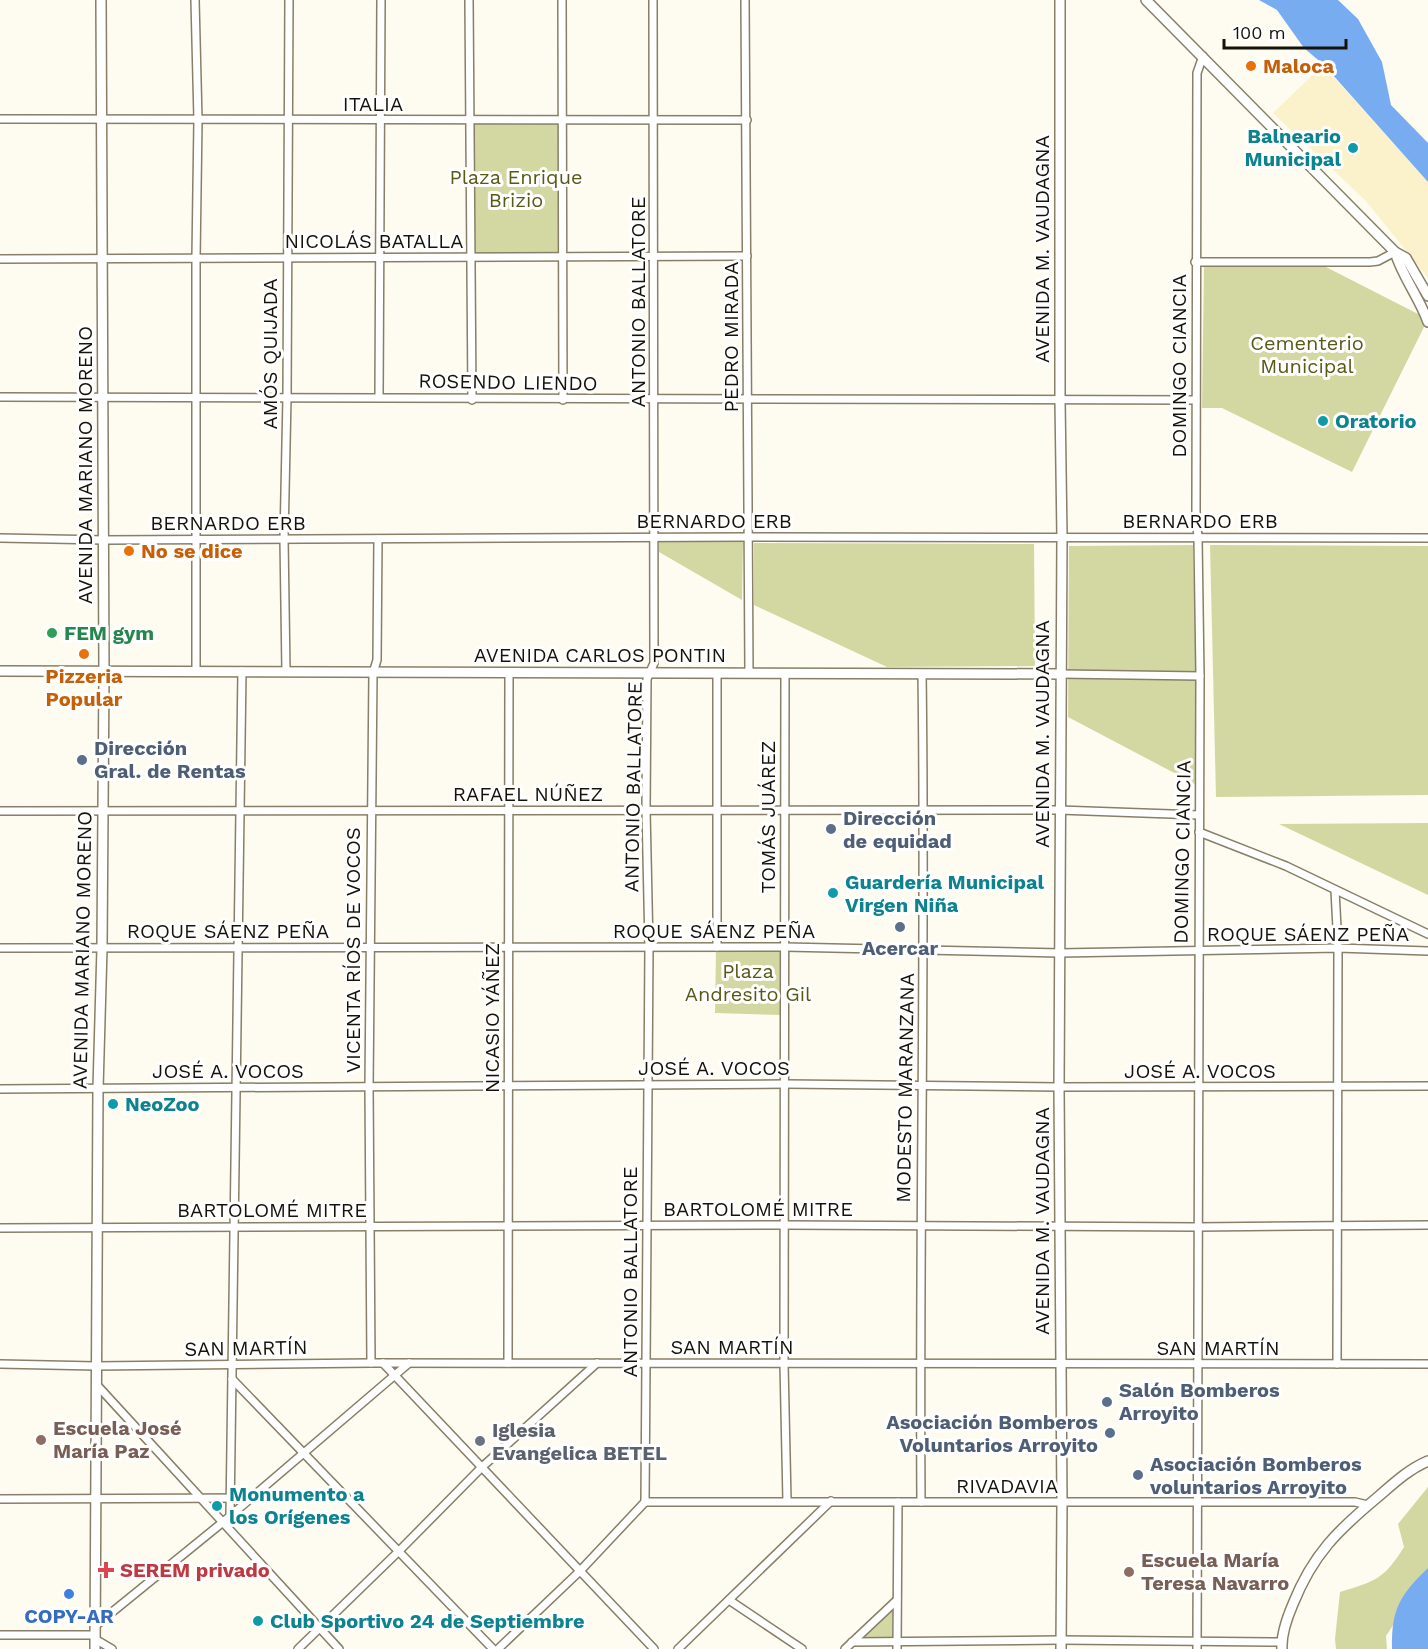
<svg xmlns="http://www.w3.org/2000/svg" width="1428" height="1649" font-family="'Work Sans',sans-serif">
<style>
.green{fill:#d3d8a3}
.sand{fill:#fbf2cc}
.water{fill:#78acf1}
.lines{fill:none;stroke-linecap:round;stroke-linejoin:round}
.street-casing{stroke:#877f67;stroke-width:10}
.secondary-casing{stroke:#877f67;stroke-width:12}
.street{stroke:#fff;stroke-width:7}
.secondary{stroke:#fff;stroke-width:9}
.food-dot{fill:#e8710a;stroke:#fff;stroke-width:2}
.culture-dot{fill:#0f9aa8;stroke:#fff;stroke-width:2}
.leisure-dot{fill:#2e9e5b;stroke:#fff;stroke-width:2}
.service-dot{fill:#5c6f8a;stroke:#fff;stroke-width:2}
.education-dot{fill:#8d6e63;stroke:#fff;stroke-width:2}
.worship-dot{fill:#6b7280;stroke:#fff;stroke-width:2}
.health-dot{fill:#e0444e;stroke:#fff;stroke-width:2}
.shop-dot{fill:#3f7fe0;stroke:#fff;stroke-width:2}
.labels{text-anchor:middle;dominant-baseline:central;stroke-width:6;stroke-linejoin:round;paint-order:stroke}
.food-label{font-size:20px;font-weight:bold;fill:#c56008;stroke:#fff;text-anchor:start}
.street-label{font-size:20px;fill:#151309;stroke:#fff}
.culture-label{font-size:20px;font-weight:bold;fill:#0d838f;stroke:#fff;text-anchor:start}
.park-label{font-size:20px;fill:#575a17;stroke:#fff}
.leisure-label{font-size:20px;font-weight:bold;fill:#27864d;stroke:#fff;text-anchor:start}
.service-label{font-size:20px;font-weight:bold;fill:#4e5e75;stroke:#fff;text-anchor:start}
.education-label{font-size:20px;font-weight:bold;fill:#785e54;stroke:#fff;text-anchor:start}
.worship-label{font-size:20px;font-weight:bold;fill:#5b616d;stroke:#fff;text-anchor:start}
.health-label{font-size:20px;font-weight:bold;fill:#be3a42;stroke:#fff;text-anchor:start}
.shop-label{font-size:20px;font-weight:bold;fill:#366cbe;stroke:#fff}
</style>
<rect width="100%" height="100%" fill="#fefbf0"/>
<!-- green -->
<g class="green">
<path d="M472 123H561V254L472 255Z"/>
<path d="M1204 265 1326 267 1420 315 1424 327 1352 472 1222 408H1202Z"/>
<path d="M659 542H743L742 600 659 552Z"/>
<path d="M754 543 1034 544 1035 666 887 667 754 605Z"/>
<path d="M1193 545 1199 786 1068 717 1069 546Z"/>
<path d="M1210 545 1428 546V795L1216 797Z"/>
<path d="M1428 823V895L1279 824Z"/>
<path d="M716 950H780L781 1015 715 1013Z"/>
<path d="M1428 1487V1583L1413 1595 1386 1636 1387 1649H1336L1335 1639 1340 1592C1376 1581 1384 1579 1404 1547L1398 1524Z"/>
<path d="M893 1611 892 1639 859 1638Z"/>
</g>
<!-- sand -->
<path class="sand" d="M1323 65 1428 182V278L1366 201 1273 113Z"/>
<!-- water -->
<g class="water">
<path d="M1259 0H1338L1358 19 1382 62 1391 105 1428 143V182L1324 65 1304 48 1277 10Z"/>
<path d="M1428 1568V1649H1392C1391 1609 1400 1595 1428 1568Z"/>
</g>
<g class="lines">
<defs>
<g id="street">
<path d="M195 0 198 120 196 258V672"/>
<path d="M469 0 472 400"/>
<path d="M562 0 563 400"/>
<path d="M745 0 749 673"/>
<path d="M0 119 747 120"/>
<path d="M0 259 747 256"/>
<path d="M1195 262H1370L1378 261 1395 252"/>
<path d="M0 397 1196 400"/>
<path d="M379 397 381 0"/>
<path d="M0 538 104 540 748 537 1428 538"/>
<path d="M286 672 284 539 287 397 289 0"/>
<path d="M785 673 784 1364 787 1501"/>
<path d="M717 674V947"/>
<path d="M1061 674 1200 676"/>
<path d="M0 811 1059 810 1199 815"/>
<path d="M1199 832 1286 866 1428 934"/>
<path d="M1335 890 1338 948 1337 1364"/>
<path d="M0 948 785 947 1060 953 1338 948 1428 951"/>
<path d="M0 1089 786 1084 1059 1087 1428 1086"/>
<path d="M0 1228 785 1225 1197 1227 1428 1225"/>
<path d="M371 1363 369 1087 373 673 377 660 378 539"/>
<path d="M383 1363 654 1649"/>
<path d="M508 1363 509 673"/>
<path d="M0 1364 96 1366 371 1363 1428 1364"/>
<path d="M232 1379 493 1649"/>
<path d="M96 1384 339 1649"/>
<path d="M0 1499 250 1498"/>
<path d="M645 1502 649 947 646 810 647 679 654 663 653 0"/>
<path d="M645 1502H1355L1368 1505"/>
<path d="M921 1502C919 1226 926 950 922 674"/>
<path d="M230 1515 242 671"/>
<path d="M729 1600 802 1649"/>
<path d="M95 1626 223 1522 409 1363"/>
<path d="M0 1635H95"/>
<path d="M95 1639 112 1649"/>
<path d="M852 1642 1061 1640 1282 1642"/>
<path d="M298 1649 399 1551 482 1467 597 1363"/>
<path d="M498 1649 580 1571 645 1502"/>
<path d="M678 1649 831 1501"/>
<path d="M845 1649 897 1600"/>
<path d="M897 1649 898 1502"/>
<path d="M1197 1649 1200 676 1198 538 1196 512 1197 73 1203 56"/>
</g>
<g id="secondary">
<path d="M1060 0V401L1062 537 1059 1087 1062 1503 1061 1649"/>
<path d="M1146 0 1395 252 1406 258 1428 296"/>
<path d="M1395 252C1402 276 1419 297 1428 322"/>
<path d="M0 671 1061 674"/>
<path d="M95 1649 98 1089 102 948 104 672 101 0"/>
<path d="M1282 1649C1281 1634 1287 1618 1293 1604 1313 1554 1338 1530 1379 1496 1394 1483 1409 1469 1428 1461"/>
</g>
</defs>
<!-- street casing -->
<use href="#street" class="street-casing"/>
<!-- secondary casing -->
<use href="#secondary" class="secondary-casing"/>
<!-- street -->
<use href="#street" class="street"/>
<!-- secondary -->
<use href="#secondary" class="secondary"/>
</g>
<!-- markers -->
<g class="food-dot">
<circle cx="1251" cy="66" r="6"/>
<circle cx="129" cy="551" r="6"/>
<circle cx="84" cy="654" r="6"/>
</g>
<g class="culture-dot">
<circle cx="1353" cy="148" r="6"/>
<circle cx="1323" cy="421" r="6"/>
<circle cx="833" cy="893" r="6"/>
<circle cx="113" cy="1104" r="6"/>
<circle cx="217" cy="1506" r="6"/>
<circle cx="258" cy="1621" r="6"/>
</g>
<circle class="leisure-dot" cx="52" cy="633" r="6"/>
<g class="service-dot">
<circle cx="82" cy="760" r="6"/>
<circle cx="831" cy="829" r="6"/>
<circle cx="900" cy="927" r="6"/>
<circle cx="1107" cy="1402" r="6"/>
<circle cx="1110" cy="1433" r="6"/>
<circle cx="1138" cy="1475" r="6"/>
</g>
<g class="education-dot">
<circle cx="41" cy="1440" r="6"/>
<circle cx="1129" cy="1572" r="6"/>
</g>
<circle class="worship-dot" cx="480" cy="1441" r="6"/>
<path class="health-dot" d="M103 1561h6v6h6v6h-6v6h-6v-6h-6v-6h6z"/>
<circle class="shop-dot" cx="69" cy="1594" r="6"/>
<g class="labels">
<!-- food labels -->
<g class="food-label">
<text x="1263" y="66">Maloca</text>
<text x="141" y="551">No se dice</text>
<text x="84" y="676" text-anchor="middle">Pizzeria<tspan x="84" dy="23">Popular</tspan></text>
</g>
<!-- street labels -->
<g class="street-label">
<text x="373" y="104">ITALIA</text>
<text x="374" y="241">NICOLÁS BATALLA</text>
<text transform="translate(1042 249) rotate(-90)">AVENIDA M. VAUDAGNA</text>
<text transform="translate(638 302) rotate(-90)">ANTONIO BALLATORE</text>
<text transform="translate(731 337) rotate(-90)">PEDRO MIRADA</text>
<text transform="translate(270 354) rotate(-90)">AMÓS QUIJADA</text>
<text transform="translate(1179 366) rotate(-90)">DOMINGO CIANCIA</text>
<text transform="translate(508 382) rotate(1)">ROSENDO LIENDO</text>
<text transform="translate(85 465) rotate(-90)">AVENIDA MARIANO MORENO</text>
<text x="714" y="521">BERNARDO ERB</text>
<text x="1200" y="521">BERNARDO ERB</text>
<text x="228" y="523">BERNARDO ERB</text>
<text x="600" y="655">AVENIDA CARLOS PONTIN</text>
<text transform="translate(1042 734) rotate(-90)">AVENIDA M. VAUDAGNA</text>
<text transform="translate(633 787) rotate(-89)">ANTONIO BALLATORE</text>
<text x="528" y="794">RAFAEL NÚÑEZ</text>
<text transform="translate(768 817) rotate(-90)">TOMÁS JUÁREZ</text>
<text transform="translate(1182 852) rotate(-89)">DOMINGO CIANCIA</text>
<text x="228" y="931">ROQUE SÁENZ PEÑA</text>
<text x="714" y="931">ROQUE SÁENZ PEÑA</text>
<text x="1308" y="934">ROQUE SÁENZ PEÑA</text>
<text transform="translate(82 950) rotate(-89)">AVENIDA MARIANO MORENO</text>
<text transform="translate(353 950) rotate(-90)">VICENTA RÍOS DE VOCOS</text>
<text transform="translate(492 1018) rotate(-90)">NICASIO YÁÑEZ</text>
<text x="714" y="1068">JOSÉ A. VOCOS</text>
<text x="228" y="1071">JOSÉ A. VOCOS</text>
<text x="1200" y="1071">JOSÉ A. VOCOS</text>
<text transform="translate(905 1088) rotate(-89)">MODESTO MARANZANA</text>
<text x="758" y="1209">BARTOLOMÉ MITRE</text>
<text x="272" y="1210">BARTOLOMÉ MITRE</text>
<text transform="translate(1042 1221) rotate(-90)">AVENIDA M. VAUDAGNA</text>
<text transform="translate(630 1272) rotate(-90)">ANTONIO BALLATORE</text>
<text x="732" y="1347">SAN MARTÍN</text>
<text transform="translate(246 1348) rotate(-1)">SAN MARTÍN</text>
<text x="1218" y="1348">SAN MARTÍN</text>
<text x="1007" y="1486">RIVADAVIA</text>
</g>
<!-- culture labels -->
<g class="culture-label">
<text x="1341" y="136" text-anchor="end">Balneario<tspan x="1341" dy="23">Municipal</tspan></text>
<text x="1335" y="421">Oratorio</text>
<text x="845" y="882">Guardería Municipal<tspan x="845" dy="23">Virgen Niña</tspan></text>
<text x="125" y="1104">NeoZoo</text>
<text x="229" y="1494">Monumento a<tspan x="229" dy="23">los Orígenes</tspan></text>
<text x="270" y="1621">Club Sportivo 24 de Septiembre</text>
</g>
<!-- park labels -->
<g class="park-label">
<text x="516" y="177">Plaza Enrique<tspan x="516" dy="23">Brizio</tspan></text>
<text x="1307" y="343">Cementerio<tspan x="1307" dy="23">Municipal</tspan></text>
<text x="748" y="971">Plaza<tspan x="748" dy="23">Andresito Gil</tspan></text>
</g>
<!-- leisure labels -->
<g class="leisure-label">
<text x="64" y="633">FEM gym</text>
</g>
<!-- service labels -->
<g class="service-label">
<text x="94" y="748">Dirección<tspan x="94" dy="23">Gral. de Rentas</tspan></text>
<text x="843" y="818">Dirección<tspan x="843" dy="23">de equidad</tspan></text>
<text x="900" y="948" text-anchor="middle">Acercar</text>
<text x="1119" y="1390">Salón Bomberos<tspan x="1119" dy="23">Arroyito</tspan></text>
<text x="1098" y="1422" text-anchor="end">Asociación Bomberos<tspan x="1098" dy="23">Voluntarios Arroyito</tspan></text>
<text x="1150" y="1464">Asociación Bomberos<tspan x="1150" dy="23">voluntarios Arroyito</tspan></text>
</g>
<!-- education labels -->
<g class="education-label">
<text x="53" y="1428">Escuela José<tspan x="53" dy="23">María Paz</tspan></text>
<text x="1141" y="1560">Escuela María<tspan x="1141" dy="23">Teresa Navarro</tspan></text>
</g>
<!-- worship labels -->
<g class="worship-label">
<text x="492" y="1430">Iglesia<tspan x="492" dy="23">Evangelica BETEL</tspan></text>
</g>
<!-- health labels -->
<g class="health-label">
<text x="120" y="1570">SEREM privado</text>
</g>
<!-- shop labels -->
<g class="shop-label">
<text x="69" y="1616">COPY-AR</text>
</g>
</g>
<!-- scale -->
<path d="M1224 39v9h122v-9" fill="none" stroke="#151309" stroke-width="3"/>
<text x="1233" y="39" font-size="18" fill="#151309" stroke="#ffffff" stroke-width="4.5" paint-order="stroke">100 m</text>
</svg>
